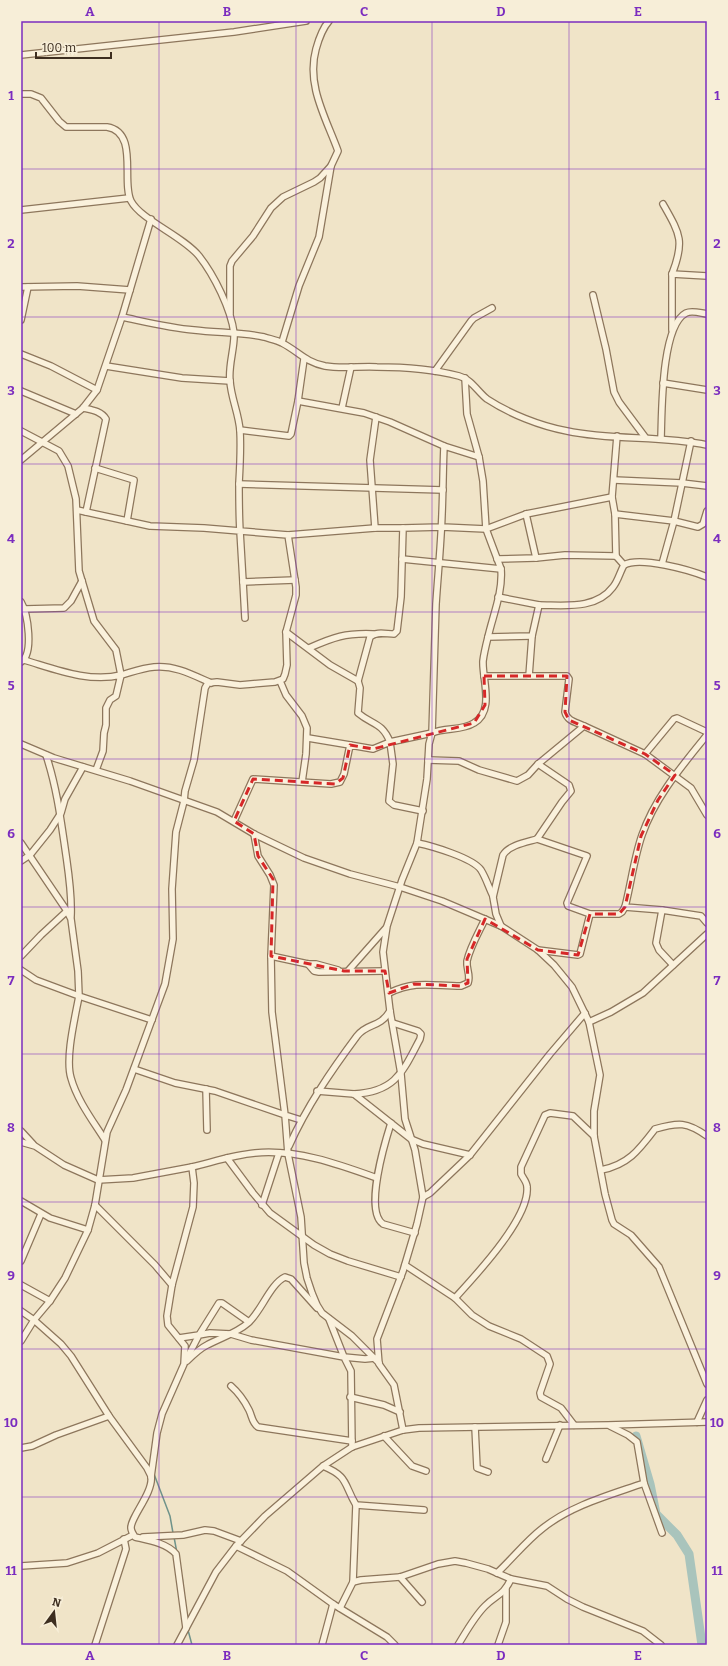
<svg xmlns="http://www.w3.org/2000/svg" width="728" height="1666" font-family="Bitter,serif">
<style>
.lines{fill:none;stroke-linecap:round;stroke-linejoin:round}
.stream{stroke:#6f938a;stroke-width:1.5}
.river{stroke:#a9c4bc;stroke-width:9}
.minor-casing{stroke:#8d765c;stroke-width:8}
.minor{stroke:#faf1dc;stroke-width:5.5}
.marked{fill:none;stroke:#d62828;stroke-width:3;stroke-dasharray:8 5;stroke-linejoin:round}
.grid{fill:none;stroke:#7b2cbf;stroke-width:1;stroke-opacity:0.55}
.neatline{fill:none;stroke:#7b2cbf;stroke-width:1.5}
.grid-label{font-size:13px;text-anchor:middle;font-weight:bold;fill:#7b2cbf}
</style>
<rect width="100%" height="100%" fill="#f0e4c8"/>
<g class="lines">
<!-- stream -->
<g class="stream">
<path d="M154 1474 170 1516 173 1533"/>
<path d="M174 1537 177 1553"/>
<path d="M182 1576 185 1602"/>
<path d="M188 1630 192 1645"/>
</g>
<!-- river -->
<path class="river" d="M636 1436 650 1484 656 1514 677 1535 689 1554 702 1645"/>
<defs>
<g id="minor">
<path d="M21 55 234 32 306 21"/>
<path d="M21 94H31L41 98 59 121 66 127H107C139 132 121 182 131 201 141 220 183 236 199 256 214 275 231 309 234 333 235 347 228 366 230 381 231 398 239 414 240 431 241 448 240 466 239 483 239 499 239 515 240 531L288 535 296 587V595L286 632 287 665 285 674 283 679 275 682 240 685 217 682 208 683 205 688 194 760 185 791 184 801 176 832 172 889 173 939 165 984 126 1090 107 1132 95 1205 88 1230 65 1278 50 1301 34 1320 61 1344 71 1356 109 1416 147 1468C148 1470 150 1474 151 1476 154 1492 130 1518 131 1528 131 1531 133 1534 135 1537 148 1540 167 1543 176 1554L186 1628"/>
<path d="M663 204C680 234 685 241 672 274"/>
<path d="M21 210 129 198"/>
<path d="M21 287 77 286 130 290"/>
<path d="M593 295 606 349 614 392 619 402 645 437"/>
<path d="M230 313V266L232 261 253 236 271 208 283 197 314 182 320 178 331 166 338 151C326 118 306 85 316 49 319 38 322 29 329 21"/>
<path d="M122 317 151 219"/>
<path d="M21 320 28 287"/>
<path d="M672 330V274L707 276"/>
<path d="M282 342 299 286 319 237 331 166"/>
<path d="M21 354 51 366 97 390"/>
<path d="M106 366 182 378 230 381"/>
<path d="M435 371 471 321 474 318 492 308"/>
<path d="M465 378 467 414 479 457 444 446C443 469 443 491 442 514 441 544 438 574 436 604L432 733 390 742C382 722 372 725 358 713L360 688 358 681 370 637C376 631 386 634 394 634L397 631 401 597 403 528 442 527 486 529 526 514"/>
<path d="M663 383 707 390"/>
<path d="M21 391 76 414"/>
<path d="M298 401 304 359"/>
<path d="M83 408C92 410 101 411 106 419L86 512"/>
<path d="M342 408 351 367"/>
<path d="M240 430 289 436 291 434 298 401 364 413 390 422 444 446"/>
<path d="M21 431 59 451 68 466 76 499 79 571 94 621 116 650 121 675C132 672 143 668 154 667 175 665 193 675 211 683"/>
<path d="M661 438C662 412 661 326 686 313 692 310 700 313 707 314"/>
<path d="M479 457 483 481 486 529 501 569C503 592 493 615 488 637"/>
<path d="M21 460 83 408 97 390 122 317C146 322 170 328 194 330 217 333 242 332 264 337 270 339 277 340 282 343 298 351 305 362 325 366 342 369 360 366 377 367 405 367 432 369 459 376 471 379 478 392 487 399 510 414 540 426 567 431 613 441 661 435 707 445"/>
<path d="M95 468 134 480 127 521"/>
<path d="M614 480 682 483 707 486"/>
<path d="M239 484 443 490"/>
<path d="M77 510 150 526 204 528 240 531 243 582 295 580"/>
<path d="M615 514 674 521 698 527 703 524 707 511"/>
<path d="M375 528 370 460 376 417"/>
<path d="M288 535 375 528H403"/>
<path d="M616 556 615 514 612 497 617 436"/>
<path d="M536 558 526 514 612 497"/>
<path d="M402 559 501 569"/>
<path d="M497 559 536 558 565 555 616 556 624 565"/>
<path d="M662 564 674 521 691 441"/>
<path d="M243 582 245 618"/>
<path d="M498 597 539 605"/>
<path d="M21 602C28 614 34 654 21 662"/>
<path d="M25 609 64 608 71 601 82 581"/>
<path d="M286 632 330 665 358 681"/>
<path d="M532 636 529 676H567L569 679 565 712C567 721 576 722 584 726"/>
<path d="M309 648C334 637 345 633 373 634"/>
<path d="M24 660C55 669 89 683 121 675L116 696 110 700 106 708V725L104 733 103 751 96 770"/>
<path d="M484 676H529"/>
<path d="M280 681 286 695 302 716 307 728 306 754 302 782"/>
<path d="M308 738 350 745"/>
<path d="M21 744 54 758 130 781 217 812 254 834 304 858 350 874 400 887 442 901 501 926 538 950 554 965 572 987 589 1022 600 1075 594 1111V1136L605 1194 612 1220 614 1224 631 1235 659 1267 707 1384"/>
<path d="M645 754 691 788 707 815"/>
<path d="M46 755C57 788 61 821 66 855 69 876 72 895 71 916"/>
<path d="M428 760 459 761 479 770 517 781 528 775 538 764 584 726 645 754 674 719 677 718 707 732"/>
<path d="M538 764 569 785 571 791 562 802 537 839 587 856 567 903 568 906 590 914 580 954 578 955 538 950"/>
<path d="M234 821 253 779 331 784 340 782 344 774 350 745 373 749 390 742 393 764 389 801 394 805 423 811"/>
<path d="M254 834 258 856 270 875 274 885 271 956 272 1012 285 1115 301 1120"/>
<path d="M21 843 67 911 71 919 78 971 79 996 152 1020"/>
<path d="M417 843C432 846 473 858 481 870 486 878 489 888 493 896"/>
<path d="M21 861 30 855 50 830 61 813 65 799 83 767"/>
<path d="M662 910 625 907C631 884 634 858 642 835 655 797 682 766 707 735"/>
<path d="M590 914H619L622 912 625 907"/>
<path d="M501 926 496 914 493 897 503 855C509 845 527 842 537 839"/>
<path d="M21 956 41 935 67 911"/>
<path d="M271 956 308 964H316L338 970"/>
<path d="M308 964 314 971 319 972 385 971"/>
<path d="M673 965 659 950 656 943 662 910 701 916 707 923"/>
<path d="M21 970 36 980 79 996C75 1018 65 1058 71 1078 77 1100 93 1121 105 1140"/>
<path d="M348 971 386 928"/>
<path d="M389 993C417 980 432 986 461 986L468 983C471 975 466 969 467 961 470 947 479 932 485 919"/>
<path d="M589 1022 611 1012 643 993 707 934"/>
<path d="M134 1069 175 1083 215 1091 285 1115 288 1154 301 1217 304 1263 307 1278 312 1293 317 1305 322 1313 352 1336 379 1363"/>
<path d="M206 1089 207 1130"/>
<path d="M317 1091 354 1094 411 1139 423 1144 470 1155"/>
<path d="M354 1094C396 1092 403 1071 420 1039L421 1034 418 1031 393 1023"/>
<path d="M391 1123C385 1142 364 1211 383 1224L415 1233"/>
<path d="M21 1131 33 1144"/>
<path d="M21 1142 35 1146 64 1165 98 1180 133 1178 192 1167"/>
<path d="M289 1146C307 1106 331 1071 357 1036 368 1022 379 1029 390 1011"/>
<path d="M227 1158 253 1193 270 1213 314 1245 330 1254 348 1261 401 1277"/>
<path d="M601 1170C628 1165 639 1150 655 1129 679 1122 687 1122 707 1136"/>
<path d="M423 1197 430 1193 470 1155 550 1054 585 1013"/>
<path d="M21 1201 50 1218 88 1230"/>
<path d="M95 1205 155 1265 172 1285"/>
<path d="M262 1205 279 1153"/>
<path d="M21 1261 41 1214"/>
<path d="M405 1265 455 1298 472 1315 489 1326 521 1339 547 1356 550 1364 540 1393 541 1397 561 1408 574 1425"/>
<path d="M21 1285 50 1301"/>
<path d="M455 1298C475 1276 530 1218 527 1187 527 1182 523 1178 521 1174V1167L545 1115 550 1113 573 1116 594 1136"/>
<path d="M21 1311 34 1320 21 1341"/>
<path d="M329 1319 344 1357 365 1359 375 1358"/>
<path d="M179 1338 199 1335 219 1303H222L249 1322"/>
<path d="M186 1360 199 1335 210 1333 231 1334 251 1340 344 1357 351 1371 352 1447"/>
<path d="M187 1361C193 1355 199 1349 207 1345 220 1338 237 1333 248 1323 261 1312 270 1284 285 1277L291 1279 317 1308"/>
<path d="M231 1386C239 1393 244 1400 249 1410 252 1416 252 1423 258 1427L352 1441"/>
<path d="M350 1397 384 1405 400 1412"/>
<path d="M697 1422 707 1400"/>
<path d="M475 1427 477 1468 488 1472"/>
<path d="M403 1430 394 1385 379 1364 377 1339 403 1271 417 1224 423 1197 415 1150 405 1119 401 1074 390 1011 383 952 387 926 402 880 417 843 427 779 429 744 432 733C445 727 462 731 474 723 495 711 482 679 483 661 484 653 486 645 488 637L532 636 539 605C564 605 596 610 613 587 618 581 620 572 624 565 640 556 690 570 707 577"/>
<path d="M384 1436 412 1466 426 1471"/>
<path d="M21 1448 32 1446 56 1435 109 1416"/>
<path d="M546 1459 560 1425"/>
<path d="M323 1466C349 1477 343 1483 356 1505L424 1510"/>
<path d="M151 1477 157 1433 162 1414 184 1364 185 1346 168 1325 167 1316 172 1285 193 1207 194 1183 192 1167C213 1162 233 1155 255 1153 297 1149 338 1164 377 1178"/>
<path d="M644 1483 662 1533"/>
<path d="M143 1537 183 1535 205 1530 214 1531 241 1541"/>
<path d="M236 1546 287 1571 333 1604 387 1637 395 1645"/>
<path d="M21 1566 67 1563 98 1553 133 1535"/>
<path d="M497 1573C513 1558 526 1541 543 1528 572 1505 610 1495 644 1483L637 1442 628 1435 610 1426"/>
<path d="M400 1577 422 1602"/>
<path d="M353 1582 356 1505"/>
<path d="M340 1608 353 1582 361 1580 400 1577 438 1564 455 1561 466 1563 488 1569 511 1579 547 1586 567 1599 583 1607 643 1631 661 1645"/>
<path d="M95 1645 126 1549 124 1539"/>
<path d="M177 1645 216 1572 236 1546 265 1516 323 1466 352 1447 403 1430 419 1428 608 1425 707 1422"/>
<path d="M322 1645 333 1604"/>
<path d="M458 1645C466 1632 474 1617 485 1606 497 1594 503 1596 511 1579"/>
<path d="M498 1645 506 1622V1590"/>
</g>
</defs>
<!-- minor casing -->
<use href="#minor" class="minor-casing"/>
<!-- minor -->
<use href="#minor" class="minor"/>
</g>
<!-- marked area -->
<path class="marked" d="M484 676H567L565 712 569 720 645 754 675 775 658 800 641 836 625 907 619 914H590L578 955 538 950 485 919 467 959 468 983 461 986 414 984 389 993 385 971H344L271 956 273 879 258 856 254 834 234 821 253 779 335 784 343 778 350 745 373 749 474 723 485 705Z"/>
<!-- grid -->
<path class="grid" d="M159 21V1645M296 21V1645M432 21V1645M569 21V1645M21 169H707M21 317H707M21 464H707M21 612H707M21 759H707M21 907H707M21 1054H707M21 1202H707M21 1349H707M21 1497H707"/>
<!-- border -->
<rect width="728" height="1666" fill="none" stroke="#f7eed8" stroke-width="44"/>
<!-- north arrow -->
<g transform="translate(54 1612) rotate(15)" stroke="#f7eed8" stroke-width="3" paint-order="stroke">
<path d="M0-3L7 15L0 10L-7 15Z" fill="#3d2e20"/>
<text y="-6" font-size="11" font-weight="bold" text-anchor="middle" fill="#3d2e20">N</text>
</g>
<!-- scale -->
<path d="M36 52v6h75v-6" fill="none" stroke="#3d2e20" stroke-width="2"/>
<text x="42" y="52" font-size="12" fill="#3d2e20" stroke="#f7eed8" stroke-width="3" paint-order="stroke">100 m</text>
<rect x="22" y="22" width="684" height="1622" class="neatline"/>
<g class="grid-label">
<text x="90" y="16">A</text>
<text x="227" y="16">B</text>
<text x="364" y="16">C</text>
<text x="501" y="16">D</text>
<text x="638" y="16">E</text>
<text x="11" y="100">1</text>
<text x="717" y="100">1</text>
<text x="11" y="248">2</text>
<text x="717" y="248">2</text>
<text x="11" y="395">3</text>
<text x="717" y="395">3</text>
<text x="11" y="543">4</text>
<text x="717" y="543">4</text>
<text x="11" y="690">5</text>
<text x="717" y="690">5</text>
<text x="11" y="838">6</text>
<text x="717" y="838">6</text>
<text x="11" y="985">7</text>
<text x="717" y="985">7</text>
<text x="11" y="1132">8</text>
<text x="717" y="1132">8</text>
<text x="11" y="1280">9</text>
<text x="717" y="1280">9</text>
<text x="11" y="1427">10</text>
<text x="717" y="1427">10</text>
<text x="11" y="1575">11</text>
<text x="717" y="1575">11</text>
<text x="90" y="1660">A</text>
<text x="227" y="1660">B</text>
<text x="364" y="1660">C</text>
<text x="501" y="1660">D</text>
<text x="638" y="1660">E</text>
</g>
</svg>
